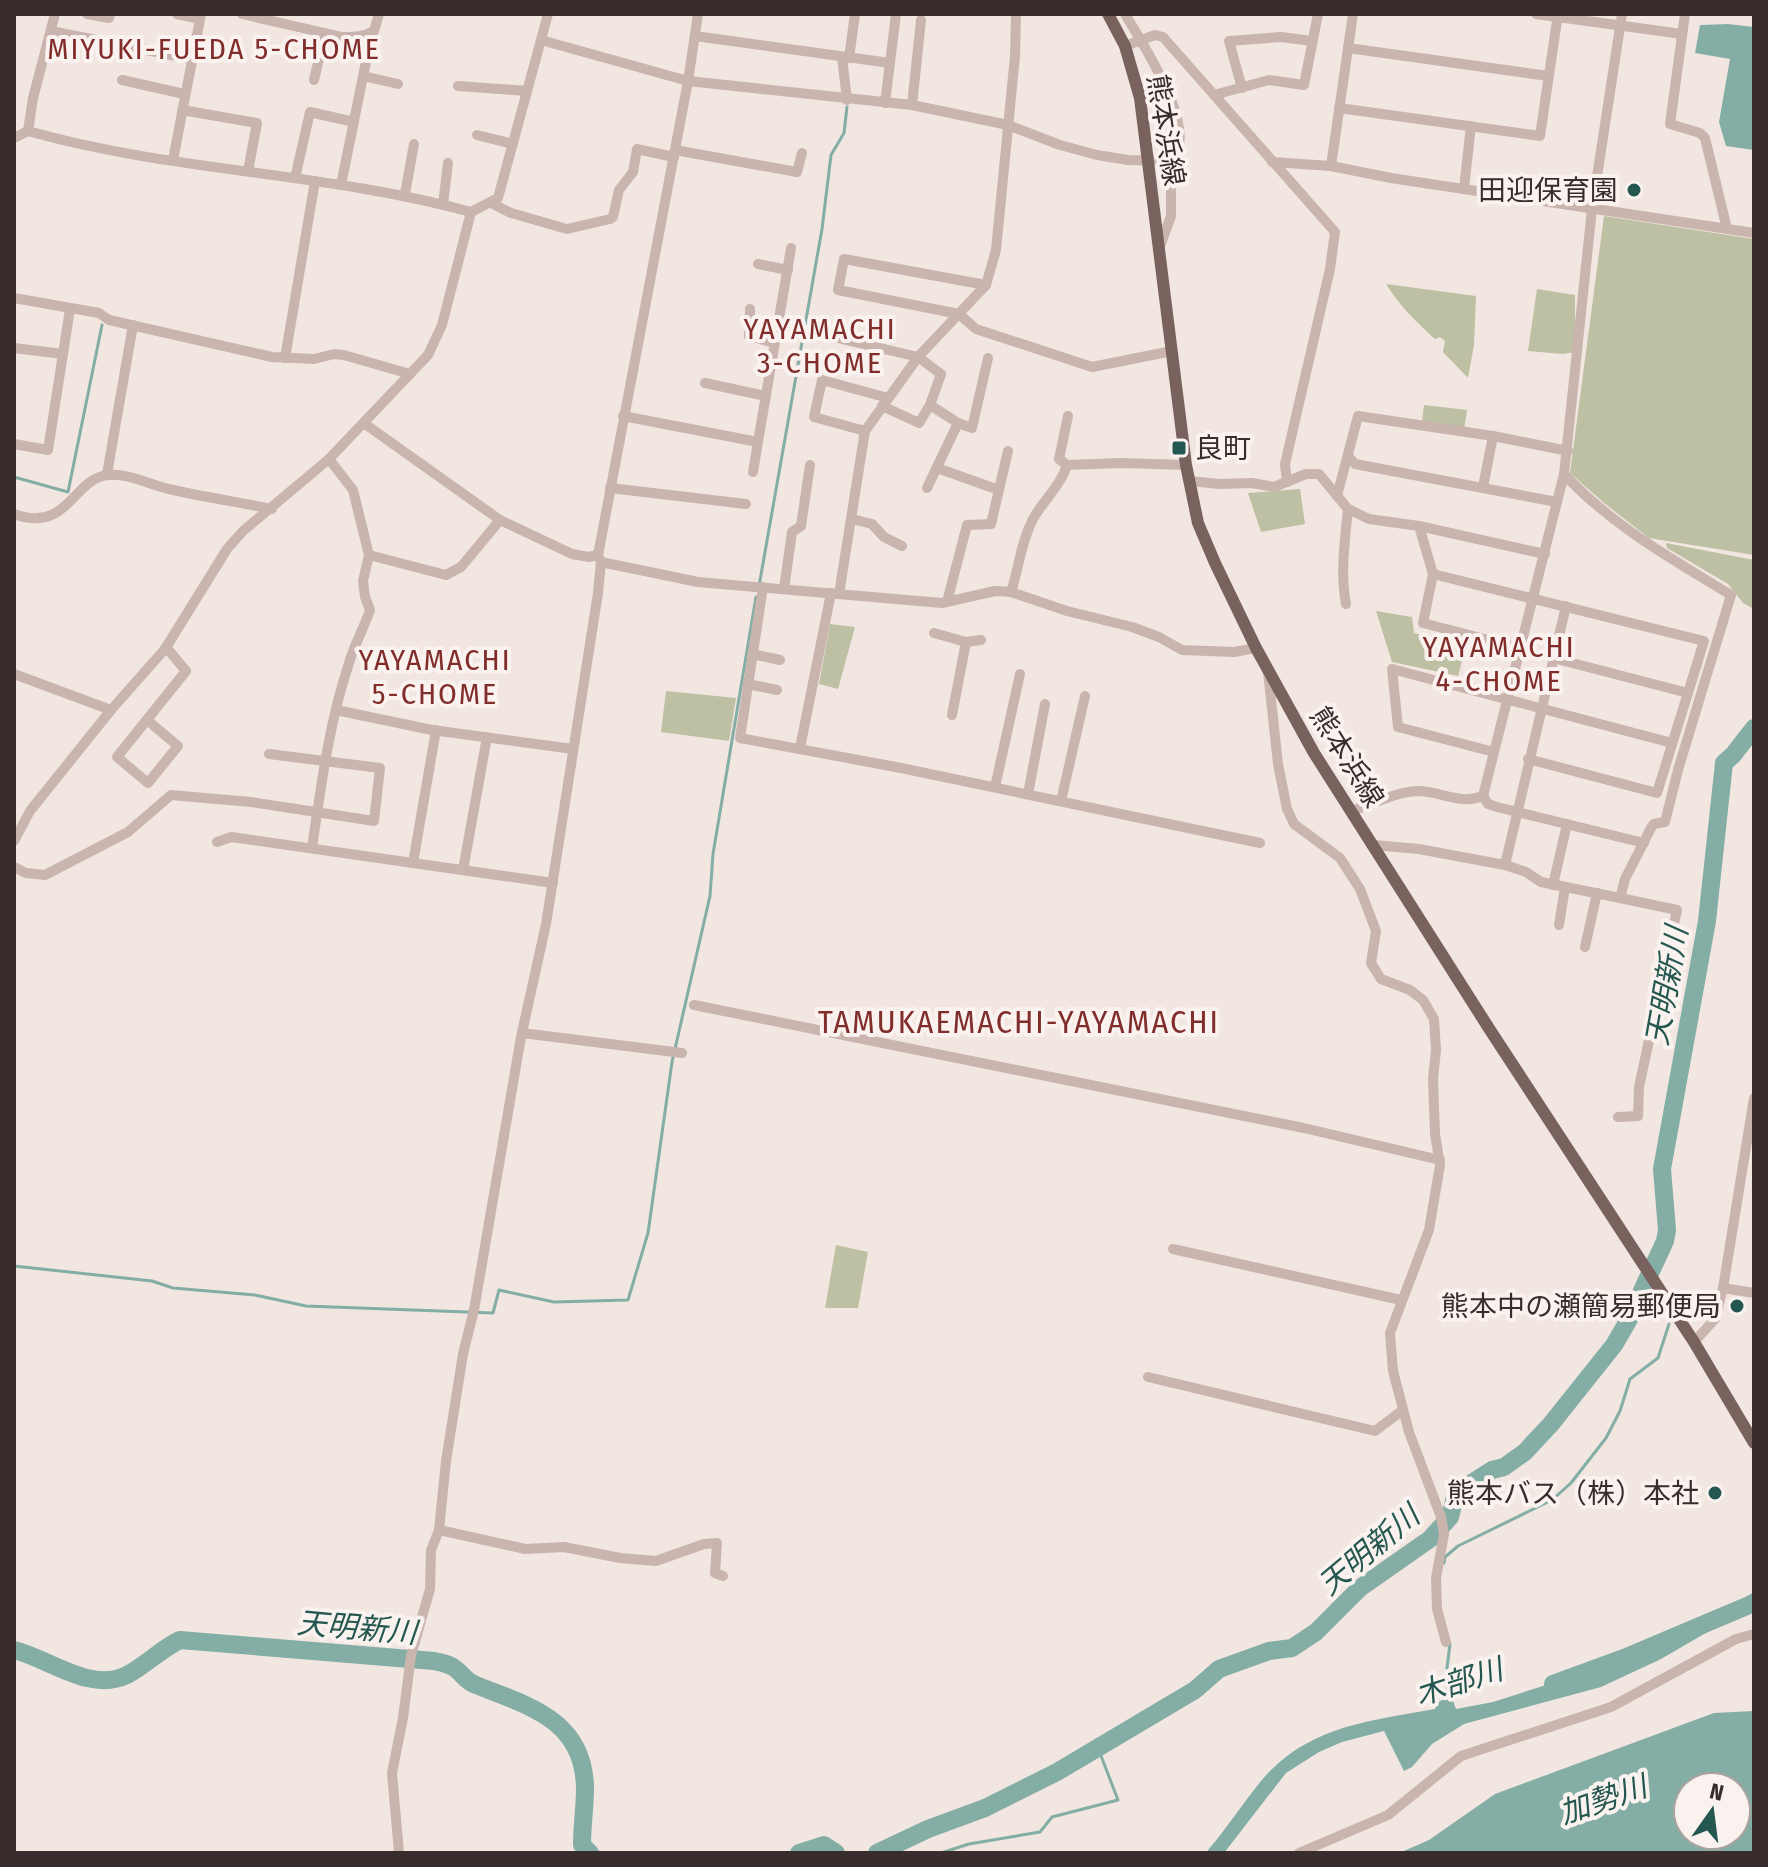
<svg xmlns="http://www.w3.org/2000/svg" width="1768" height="1867" font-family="'Fira Sans Condensed','Noto Sans JP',sans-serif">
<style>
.green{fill:#bdc0a2}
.water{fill:#83ada5;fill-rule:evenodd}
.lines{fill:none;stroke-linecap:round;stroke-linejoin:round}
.stream{stroke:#83ada5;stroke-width:3}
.river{stroke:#83ada5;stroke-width:18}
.minor{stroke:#c9b4ae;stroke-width:10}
.major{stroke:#79615e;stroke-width:12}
.poi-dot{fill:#24574f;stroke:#f9f2ee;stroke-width:3}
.labels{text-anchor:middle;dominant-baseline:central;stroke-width:8;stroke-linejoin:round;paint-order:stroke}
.street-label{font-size:28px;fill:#382d2c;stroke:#f9f2ee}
.poi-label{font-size:28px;fill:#382d2c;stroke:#f9f2ee;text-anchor:end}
.neighbourhood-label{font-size:30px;letter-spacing:2px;fill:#812d2b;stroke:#f9f2ee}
.water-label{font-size:30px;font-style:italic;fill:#24574f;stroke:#f9f2ee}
.quarter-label{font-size:32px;letter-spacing:2px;fill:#812d2b;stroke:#f9f2ee}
</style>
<rect width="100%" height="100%" fill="#f2e6e1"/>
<!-- green -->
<g class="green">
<path d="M1604 216 1754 239V555L1649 538 1604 503 1570 473Z"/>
<path d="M1386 284 1476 296 1474 345 1468 378 1443 352 1445 341 1440 337 1435 339C1417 323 1399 305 1386 284Z"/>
<path d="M1537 289 1575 295V352L1563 354 1528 351Z"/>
<path d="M1424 405 1467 410 1464 430 1422 422Z"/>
<path d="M1300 489 1305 524 1261 532 1248 493Z"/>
<path d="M1666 543 1754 560V609L1743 603 1728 584 1667 548Z"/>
<path d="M1376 611 1412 617 1414 633 1466 646 1458 676 1392 662Z"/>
<path d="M830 624 855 627 838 689 819 684Z"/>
<path d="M666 691 736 698 729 741 661 732Z"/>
<path d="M836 1245 868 1252 858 1308H825Z"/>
</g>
<!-- water -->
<g class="water">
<path d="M1728 24 1754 27V150L1726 146 1719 122 1730 59 1695 53 1700 25Z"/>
<path d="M1754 1592V1612L1723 1623 1661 1659 1601 1687 1464 1724 1432 1744 1412 1767 1404 1771 1384 1731 1342 1742 1319 1752 1286 1773 1224 1853H1209L1208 1850C1227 1828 1242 1804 1261 1781 1307 1726 1369 1721 1435 1709L1437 1703 1444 1699 1453 1701 1456 1709 1493 1702 1656 1650Z"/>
<path d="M1754 1711V1853H1399L1429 1840 1495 1794 1714 1713ZM1688 1787H1736V1835H1688Z"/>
</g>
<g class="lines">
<!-- stream -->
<g class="stream">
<path d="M14 477 68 492 102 325"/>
<path d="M759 586 822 229 831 155 844 133 847 107"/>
<path d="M14 1266 152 1281 173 1288 255 1295 306 1306 493 1313 499 1290 554 1302 628 1300 648 1233 672 1062 710 896 713 854 756 597"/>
<path d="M1444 1563 1445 1557 1458 1546 1552 1500 1571 1483 1606 1438 1620 1411 1630 1379 1658 1358 1669 1324"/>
<path d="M1449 1704 1446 1676 1450 1644"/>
<path d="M941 1853 969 1844 1040 1832 1052 1817 1118 1800 1098 1748"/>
</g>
<!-- river -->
<g class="river">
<path d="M14 1650C50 1659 90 1693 127 1675 146 1665 161 1649 180 1640L434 1661C442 1663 451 1664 457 1670 464 1676 467 1682 476 1685 529 1706 584 1720 585 1788 585 1807 582 1826 582 1845L590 1853"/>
<path d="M1553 1684 1624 1658 1754 1603"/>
<path d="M799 1853 824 1845 836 1853"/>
<path d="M877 1853 928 1829 985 1808 1057 1772 1195 1690 1219 1669 1269 1651 1292 1648 1316 1632 1360 1588 1430 1539 1450 1517 1455 1497 1470 1484 1492 1470 1504 1467 1525 1452 1551 1424 1614 1345 1628 1321 1665 1241 1667 1230 1662 1169 1707 921 1724 763 1733 755 1754 728"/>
</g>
<!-- minor -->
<g class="minor">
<path d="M87 14 109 18 110 14"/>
<path d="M177 14 200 19"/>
<path d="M242 14 342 37C354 37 364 37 374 31L379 14"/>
<path d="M1125 14C1142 43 1202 132 1171 161V216L1159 249"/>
<path d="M1536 14 1682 34"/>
<path d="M1685 14 1670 124 1700 133 1705 138 1727 229"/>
<path d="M51 31 191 59"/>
<path d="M695 36 890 63"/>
<path d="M541 40 688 81 912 105 1008 125 1060 145 1097 155 1128 160 1171 161"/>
<path d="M1125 46 1155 35 1163 37 1335 232 1330 269 1285 464 1287 482"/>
<path d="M1348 48 1548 76"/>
<path d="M842 57 847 100"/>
<path d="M849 58 855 14"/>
<path d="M363 76 398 84"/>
<path d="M122 80 184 94"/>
<path d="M314 80 325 33"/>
<path d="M458 86 527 91"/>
<path d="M1242 88 1229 41 1281 37 1312 41"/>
<path d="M1214 95 1269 80 1304 85 1318 14"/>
<path d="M885 103 896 14"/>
<path d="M912 105 921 20"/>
<path d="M1339 108 1540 136 1558 14"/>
<path d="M182 110 257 123 248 171"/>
<path d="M28 131 33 98 55 14"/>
<path d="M477 135 513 144"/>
<path d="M14 138 28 131C173 172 326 172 471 212L498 198 548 14"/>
<path d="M675 150 797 172 802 153"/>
<path d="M173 160 201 14"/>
<path d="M1272 162 1331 166 1391 178 1754 233"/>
<path d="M1331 166 1353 14"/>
<path d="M295 178 310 112 354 122"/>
<path d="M341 185 372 32"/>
<path d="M1464 188 1471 126"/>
<path d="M405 194 414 144"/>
<path d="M491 203 511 213 567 229 610 219 613 217 619 190 633 172 637 149 674 157"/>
<path d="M443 204 448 163"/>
<path d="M758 264 788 270"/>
<path d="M986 285 844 259 838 290 959 314 976 329 1092 367 1172 351"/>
<path d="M14 298 99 313 109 320 272 357 314 359 334 354 344 355 410 374"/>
<path d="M750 309 749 336 775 343"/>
<path d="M825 335 918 357 941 374 930 405 958 423"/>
<path d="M14 348 63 354"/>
<path d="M285 358 315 181"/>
<path d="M705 383 766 396"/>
<path d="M882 406 919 423 930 405"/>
<path d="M623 416 758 442 791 248"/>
<path d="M365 424 500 520 572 554 589 557 598 555"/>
<path d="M865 431 814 417 822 380 888 398"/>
<path d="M14 444 48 450 70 309"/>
<path d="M1348 456 1355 464 1557 502"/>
<path d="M1067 465 1059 459 1068 416"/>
<path d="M937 468 999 490"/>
<path d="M753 472 758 442"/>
<path d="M107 474 133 325"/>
<path d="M1190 481 1219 484 1252 483 1274 487 1306 474H1319L1348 509 1369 519 1419 526 1545 554"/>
<path d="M1483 487 1493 436"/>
<path d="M610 488 746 504"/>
<path d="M927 488 958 423 972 428 988 358"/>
<path d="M1337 496 1358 416 1493 436 1568 451"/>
<path d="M14 514C69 534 73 477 109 475 128 473 151 485 169 489 203 497 238 502 272 509"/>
<path d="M852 519 872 524 884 537 902 546"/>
<path d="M1419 526 1433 574 1704 641 1657 793 1528 759"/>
<path d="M369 555 446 575 461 567 500 520"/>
<path d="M601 562 698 582 942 603 995 591 1011 592 1067 611 1132 627 1159 637 1182 650 1234 652 1256 648"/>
<path d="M1433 574 1423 623 1519 648"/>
<path d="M763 587 740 738 901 768 1260 843"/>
<path d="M784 589 792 532 801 526 810 465"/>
<path d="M1011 592C1019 567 1021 542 1033 519 1043 501 1061 485 1067 465L1121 463 1186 465"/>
<path d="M839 594 865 431 918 357 986 285 996 250 1015 56 1016 14"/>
<path d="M947 602 967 525 991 524 1008 451"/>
<path d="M1346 604C1340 573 1345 540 1348 509"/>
<path d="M934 633 966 642 981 640"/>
<path d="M752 654 780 660"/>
<path d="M1553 658 1688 693"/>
<path d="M1268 672 1278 764 1287 809 1294 824 1340 858 1360 889 1376 931 1371 963 1381 979 1410 990 1423 1000 1434 1019 1436 1050 1433 1079 1435 1134 1440 1165 1429 1230 1390 1333 1393 1371 1409 1432 1441 1517 1444 1534 1436 1578 1437 1609 1446 1642"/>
<path d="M14 674 111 710"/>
<path d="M748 684 777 690"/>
<path d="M336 710 432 730 573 749"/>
<path d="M952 715 966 642"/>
<path d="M147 720 178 746 148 783 117 757 186 671 166 647"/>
<path d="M800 748 831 593"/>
<path d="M1494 752 1398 727 1392 669 1672 743"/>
<path d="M995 787 1020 674"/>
<path d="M1028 794 1045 704"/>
<path d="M1483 796 1488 804 1497 807 1644 843"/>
<path d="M1061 801 1085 696"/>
<path d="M1352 811C1373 804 1397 791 1420 791 1442 792 1460 805 1483 796L1564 474"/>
<path d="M14 841 30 811 111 710 165 649 227 549 243 531 329 459 428 355 442 325 471 212"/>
<path d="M217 842 231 837 553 883"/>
<path d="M1374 845 1419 849 1505 865 1526 872 1541 882 1620 898 1625 879 1651 828 1654 824 1665 822 1678 770 1731 595C1672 559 1611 525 1564 474L1592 209 1622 14"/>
<path d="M312 848C321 786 329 723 349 663 354 645 364 628 370 610L365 597 363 581 369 555 353 490 329 459"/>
<path d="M413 863 436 730"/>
<path d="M1505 865 1566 606"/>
<path d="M14 867 26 873 45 875 128 832 171 795 251 802 374 821 380 768 269 754"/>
<path d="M463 870 487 737"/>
<path d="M1553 885 1567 824"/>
<path d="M1559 925 1565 887"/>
<path d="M1585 947 1597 893"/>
<path d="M694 1005 1304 1128 1440 1160"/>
<path d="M522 1033 682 1053"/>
<path d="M1618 1117 1638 1116 1639 1087 1677 910 1620 898"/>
<path d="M1173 1249 1401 1300"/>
<path d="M1723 1288 1754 1293"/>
<path d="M1694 1342 1715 1319 1723 1288 1754 1098"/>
<path d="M1148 1377 1375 1431 1403 1410"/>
<path d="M439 1530 525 1549 564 1547 620 1558 656 1561 704 1544 717 1543 715 1573 723 1576"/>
<path d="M399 1853 392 1773 403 1718 411 1656 430 1589 431 1550 439 1530 446 1461 463 1354 474 1310 521 1037 546 924 598 593 601 562 598 555 688 81 698 14"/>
<path d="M1299 1853 1388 1815 1461 1756 1611 1707 1736 1639 1754 1634"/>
</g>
<!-- major -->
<path class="major" d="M1108 14 1125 46 1140 98 1186 465 1198 523 1215 563 1256 648 1314 753 1490 1030 1694 1342 1754 1443"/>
</g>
<!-- markers -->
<g class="poi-dot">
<circle cx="1634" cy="190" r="8"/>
<rect x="1171" y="440" width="16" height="16" rx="4"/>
<circle cx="1737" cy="1306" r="8"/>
<circle cx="1715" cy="1493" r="8"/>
</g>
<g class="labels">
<!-- street labels -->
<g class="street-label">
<text transform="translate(1166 130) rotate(81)">熊本浜線</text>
<text transform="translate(1347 757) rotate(58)">熊本浜線</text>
</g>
<!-- poi labels -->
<g class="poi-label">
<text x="1618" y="190">田迎保育園</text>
<text x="1195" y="448" text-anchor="start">良町</text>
<text x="1721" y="1306">熊本中の瀬簡易郵便局</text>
<text x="1699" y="1493">熊本バス（株）本社</text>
</g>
<!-- neighbourhood labels -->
<g class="neighbourhood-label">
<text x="214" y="49">MIYUKI-FUEDA 5-CHOME</text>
<text x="820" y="329">YAYAMACHI<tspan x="820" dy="34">3-CHOME</tspan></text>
<text x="1499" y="647">YAYAMACHI<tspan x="1499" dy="34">4-CHOME</tspan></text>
<text x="435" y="660">YAYAMACHI<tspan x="435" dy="34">5-CHOME</tspan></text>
</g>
<!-- water labels -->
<g class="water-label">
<text transform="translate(1667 986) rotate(-80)">天明新川</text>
<text transform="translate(1369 1550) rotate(-40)">天明新川</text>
<text transform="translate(357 1628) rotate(5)">天明新川</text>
<text transform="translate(1459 1682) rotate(-18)">木部川</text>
<text transform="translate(1603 1800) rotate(-19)">加勢川</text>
</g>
<!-- quarter labels -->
<g class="quarter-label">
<text x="1019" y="1022">TAMUKAEMACHI-YAYAMACHI</text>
</g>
</g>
<!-- border -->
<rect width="1768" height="1867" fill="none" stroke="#382d2c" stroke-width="32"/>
<!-- north arrow -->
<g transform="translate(1712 1811) rotate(14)"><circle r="38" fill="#f9f2ee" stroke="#aca3a0" stroke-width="2"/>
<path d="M0-6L14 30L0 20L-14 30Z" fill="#24574f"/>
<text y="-12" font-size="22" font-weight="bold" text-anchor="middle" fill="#382d2c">N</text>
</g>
</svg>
